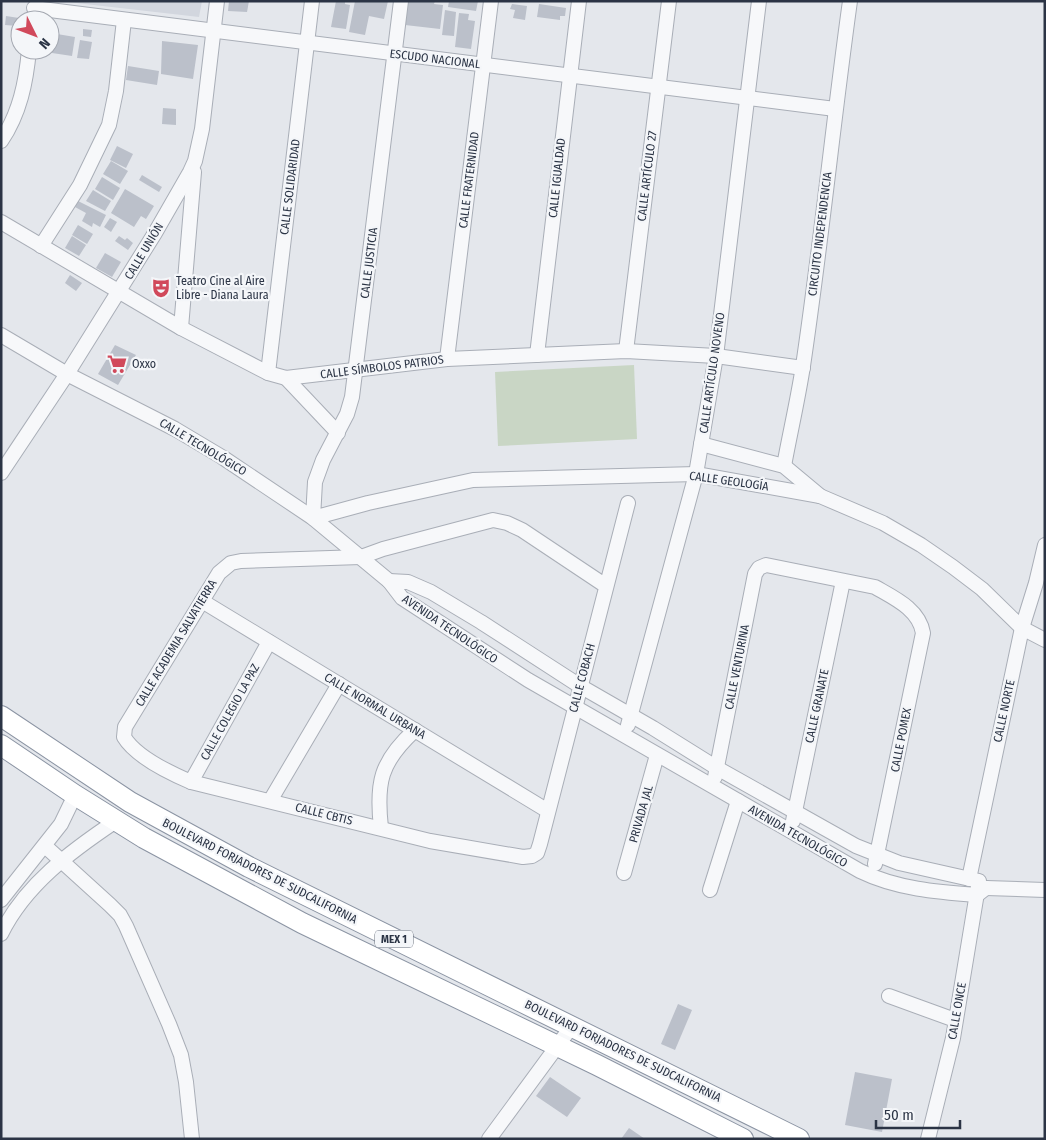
<svg xmlns="http://www.w3.org/2000/svg" width="1046" height="1140" font-family="'Fira Sans Condensed',sans-serif">
<style>
.built{fill:#d2d6de}
.green{fill:#c9d6c5}
.building{fill:#bbc0ca}
.lines{fill:none;stroke-linecap:round;stroke-linejoin:round}
.minor-casing{stroke:#a9aeb7;stroke-width:16}
.highway-casing{stroke:#8b94a3;stroke-width:22}
.minor{stroke:#f7f8fa;stroke-width:14}
.highway{stroke:#fff;stroke-width:20}
.labels{text-anchor:middle;dominant-baseline:central;stroke-width:4.5;stroke-linejoin:round;paint-order:stroke}
.shield{fill:#f4f6f9;stroke:#676e7b;stroke-width:1}
.shield-label{font-size:11px;font-weight:bold;fill:#2b3445}
.street-label{font-size:12px;fill:#2b3445;stroke:#f4f6f9}
.poi-label{font-size:12px;fill:#2b3445;stroke:#f4f6f9;text-anchor:start}
</style>
<rect width="100%" height="100%" fill="#e4e7ec"/>
<!-- built -->
<path class="built" d="M59 1H202L199 17Z"/>
<!-- green -->
<path class="green" d="M634 365 637 439 498 446 495 372Z"/>
<!-- building -->
<g class="building">
<path d="M229 1H249L247 12 228 11Z"/>
<path d="M336 1H345V4L350 5 346 29 331 27Z"/>
<path d="M355 1H388L384 19 369 16 365 35 349 32Z"/>
<path d="M408 1H435L434 4 443 5 440 29 405 25Z"/>
<path d="M449 1H478L476 11 448 7Z"/>
<path d="M512 4 527 6 525 20 513 18 515 10 510 9Z"/>
<path d="M539 4 566 8 565 16H560V20L537 17Z"/>
<path d="M445 10 456 12 454 36 442 35Z"/>
<path d="M459 13 469 14 468 20 475 21 471 49 455 47Z"/>
<path d="M6 16 19 18 18 26 5 25Z"/>
<path d="M83 29 92 30 91 37 83 36Z"/>
<path d="M51 33 75 37 72 56 52 53 53 46H50Z"/>
<path d="M80 40 92 42 89 59 77 58Z"/>
<path d="M162 41 198 45 193 79 161 74Z"/>
<path d="M128 66 159 71 157 85 126 80Z"/>
<path d="M163 108 176 109V125L162 124Z"/>
<path d="M117 146 133 154 126 168 110 160Z"/>
<path d="M111 161 128 171 120 184 103 174Z"/>
<path d="M142 175 162 187 159 192 139 180Z"/>
<path d="M102 177 120 188 113 200 95 189Z"/>
<path d="M125 189 154 206 146 219 141 216 134 227 111 213Z"/>
<path d="M93 190 111 201 105 211 86 201Z"/>
<path d="M78 201 106 215 100 227 93 223 92 227 82 221 86 213 75 207Z"/>
<path d="M110 218 117 222 111 232 104 227Z"/>
<path d="M78 225 93 234 87 244 72 235Z"/>
<path d="M72 236 86 245 79 256 65 248Z"/>
<path d="M119 236 125 240 127 238 133 243 128 250 115 241Z"/>
<path d="M105 253 121 262 112 277 96 268Z"/>
<path d="M70 275 82 283 76 291 65 283Z"/>
<path d="M115 345 136 355 118 385 98 374Z"/>
<path d="M678 1004 692 1010 675 1050 661 1044Z"/>
<path d="M855 1072 892 1079 882 1132 845 1125Z"/>
<path d="M550 1077 581 1098 567 1117 536 1096Z"/>
<path d="M629 1128 645 1139H621Z"/>
</g>
<g class="lines">
<defs>
<g id="minor">
<path d="M401 1 352 397 347 414 323 460 315 482 313 518 368 503 473 480 696 474 820 496 883 523 921 545 953 567 982 589 1022 628 1045 640"/>
<path d="M34 8 835 109"/>
<path d="M1 141C20 113 26 82 29 50"/>
<path d="M1 222 181 328 268 373 286 378 447 359 626 351 716 356 803 368"/>
<path d="M41 246 80 185 109 125 116 91 124 20"/>
<path d="M181 328 194 172"/>
<path d="M1 335 67 374 175 429 222 457 313 518 389 581"/>
<path d="M626 351 669 1"/>
<path d="M537 355 579 1"/>
<path d="M447 359 491 1"/>
<path d="M268 373 312 1"/>
<path d="M286 378 338 433"/>
<path d="M701 444 784 466 820 496"/>
<path d="M784 466C790 433 798 399 803 366 821 245 833 123 850 1"/>
<path d="M1 473 67 374 155 233 190 172 195 161 202 129 217 1"/>
<path d="M606 586 522 530 507 523 493 520 383 549 361 557 241 561 231 563 219 573 125 727 124 737C136 757 170 773 191 782L430 841 523 857 532 856 537 853 540 844 628 503"/>
<path d="M202 601 548 811"/>
<path d="M628 725 696 474 716 356 759 1"/>
<path d="M715 777 755 574 759 568 766 565 875 587C894 598 919 609 923 633L875 864"/>
<path d="M191 782 269 642"/>
<path d="M270 801 339 684"/>
<path d="M793 821 843 581"/>
<path d="M381 828C376 783 380 762 415 730"/>
<path d="M45 846 110 905 120 915 126 926 169 1024 181 1055 186 1082 192 1139"/>
<path d="M624 873 657 755"/>
<path d="M969 879 1022 628 1036 583 1045 545"/>
<path d="M979 881 899 863 856 846 717 768 653 728 580 686 481 622 431 592 408 582 389 581 402 598 528 680 860 871C897 889 937 892 977 895L986 888"/>
<path d="M986 888 1045 890"/>
<path d="M710 890 738 801"/>
<path d="M1 900 61 824 75 795"/>
<path d="M1 934C25 885 71 851 116 821"/>
<path d="M889 996 955 1020"/>
<path d="M489 1139 572 1026"/>
<path d="M928 1139 953 1038 978 887"/>
</g>
<g id="highway">
<path d="M1 716 130 802 249 867 799 1139"/>
<path d="M1 745 75 795 144 838 302 923 597 1065 743 1139"/>
</g>
</defs>
<!-- minor casing -->
<use href="#minor" class="minor-casing"/>
<!-- highway casing -->
<use href="#highway" class="highway-casing"/>
<!-- minor -->
<use href="#minor" class="minor"/>
<!-- highway -->
<use href="#highway" class="highway"/>
</g>
<!-- icons -->
<defs>
<symbol id="theatre-bare" viewBox="-9 -9 18 18"><path d="M-5-5.5Q0-4 5-5.5V0Q5 5 0 6Q-5 5-5 0ZM-3.3-2.5H-1v1.5H-3.3ZM1-2.5H3.3v1.5H1ZM-2.8 1Q0 5.5 2.8 1Z" fill="#d1495b" stroke="#f4f6f9" stroke-width="2.5" paint-order="stroke"/></symbol>
<symbol id="supermarket-bare" viewBox="-9 -9 18 18"><path d="M-6-5.5h2.5l.6 2H6L4.5 2H-2.5L-4.4-4H-6ZM-1.5 3.2a1.3 1.3 0 1 0 .1 0ZM3 3.2a1.3 1.3 0 1 0 .1 0Z" fill="#d1495b" stroke="#f4f6f9" stroke-width="2.5" paint-order="stroke"/></symbol>
</defs>
<g fill-rule="evenodd">
<use href="#theatre-bare" x="147" y="274" width="28" height="28"/>
<use href="#supermarket-bare" x="103" y="350" width="28" height="28"/>
</g>
<g class="labels">
<!-- shield labels -->
<rect class="shield" x="375" y="930.5" width="38" height="17" rx="4"/>
<g class="shield-label">
<text x="394" y="939">MEX 1</text>
</g>
<!-- street labels -->
<g class="street-label">
<text transform="translate(435 59) rotate(7)">ESCUDO NACIONAL</text>
<text transform="translate(647 176) rotate(-83)">CALLE ARTÍCULO 27</text>
<text transform="translate(557 178) rotate(-84)">CALLE IGUALDAD</text>
<text transform="translate(469 180) rotate(-83)">CALLE FRATERNIDAD</text>
<text transform="translate(290 187) rotate(-83)">CALLE SOLIDARIDAD</text>
<text transform="translate(820 234) rotate(-83)">CIRCUITO INDEPENDENCIA</text>
<text transform="translate(144 251) rotate(-59)">CALLE UNIÓN</text>
<text transform="translate(369 263) rotate(-83)">CALLE JUSTICIA</text>
<text transform="translate(382 367) rotate(-7)">CALLE SÍMBOLOS PATRIOS</text>
<text transform="translate(712 373) rotate(-82)">CALLE ARTÍCULO NOVENO</text>
<text transform="translate(203 447) rotate(31)">CALLE TECNOLÓGICO</text>
<text transform="translate(729 481) rotate(8)">CALLE GEOLOGÍA</text>
<text transform="translate(450 629) rotate(34)">AVENIDA TECNOLÓGICO</text>
<text transform="translate(176 643) rotate(-59)">CALLE ACADEMIA SALVATIERRA</text>
<text transform="translate(737 667) rotate(-79)">CALLE VENTURINA</text>
<text transform="translate(582 678) rotate(-75)">CALLE COBACH</text>
<text transform="translate(375 706) rotate(31)">CALLE NORMAL URBANA</text>
<text transform="translate(817 706) rotate(-78)">CALLE GRANATE</text>
<text transform="translate(1004 711) rotate(-78)">CALLE NORTE</text>
<text transform="translate(230 712) rotate(-61)">CALLE COLEGIO LA PAZ</text>
<text transform="translate(901 740) rotate(-79)">CALLE POMEX</text>
<text transform="translate(324 814) rotate(14)">CALLE CBTIS</text>
<text transform="translate(641 814) rotate(-74)">PRIVADA JAL</text>
<text transform="translate(798 836) rotate(30)">AVENIDA TECNOLÓGICO</text>
<text transform="translate(260 871) rotate(27)">BOULEVARD FORJADORES DE SUDCALIFORNIA</text>
<text transform="translate(957 1011) rotate(-80)">CALLE ONCE</text>
<text transform="translate(623 1051) rotate(26)">BOULEVARD FORJADORES DE SUDCALIFORNIA</text>
</g>
<!-- poi labels -->
<g class="poi-label">
<text x="176" y="281">Teatro Cine al Aire<tspan x="176" dy="14">Libre - Diana Laura</tspan></text>
<text x="132" y="364">Oxxo</text>
</g>
</g>
<!-- border -->
<rect width="1046" height="1140" fill="none" stroke="#2b3445" stroke-width="5"/>
<!-- north arrow -->
<g transform="translate(35 35) rotate(132)"><circle r="24" fill="#f4f6f9" stroke="#a4a8b1"/>
<path d="M0-4L9 19L0 12L-9 19Z" fill="#d1495b"/>
<text y="-8" font-size="14" font-weight="bold" text-anchor="middle" fill="#2b3445">N</text>
</g>
<!-- scale -->
<path d="M876 1120v8h84v-8" fill="none" stroke="#2b3445" stroke-width="2.5"/>
<text x="884" y="1120" font-size="15" fill="#2b3445" stroke="#f4f6f9" stroke-width="4" paint-order="stroke">50 m</text>
</svg>
